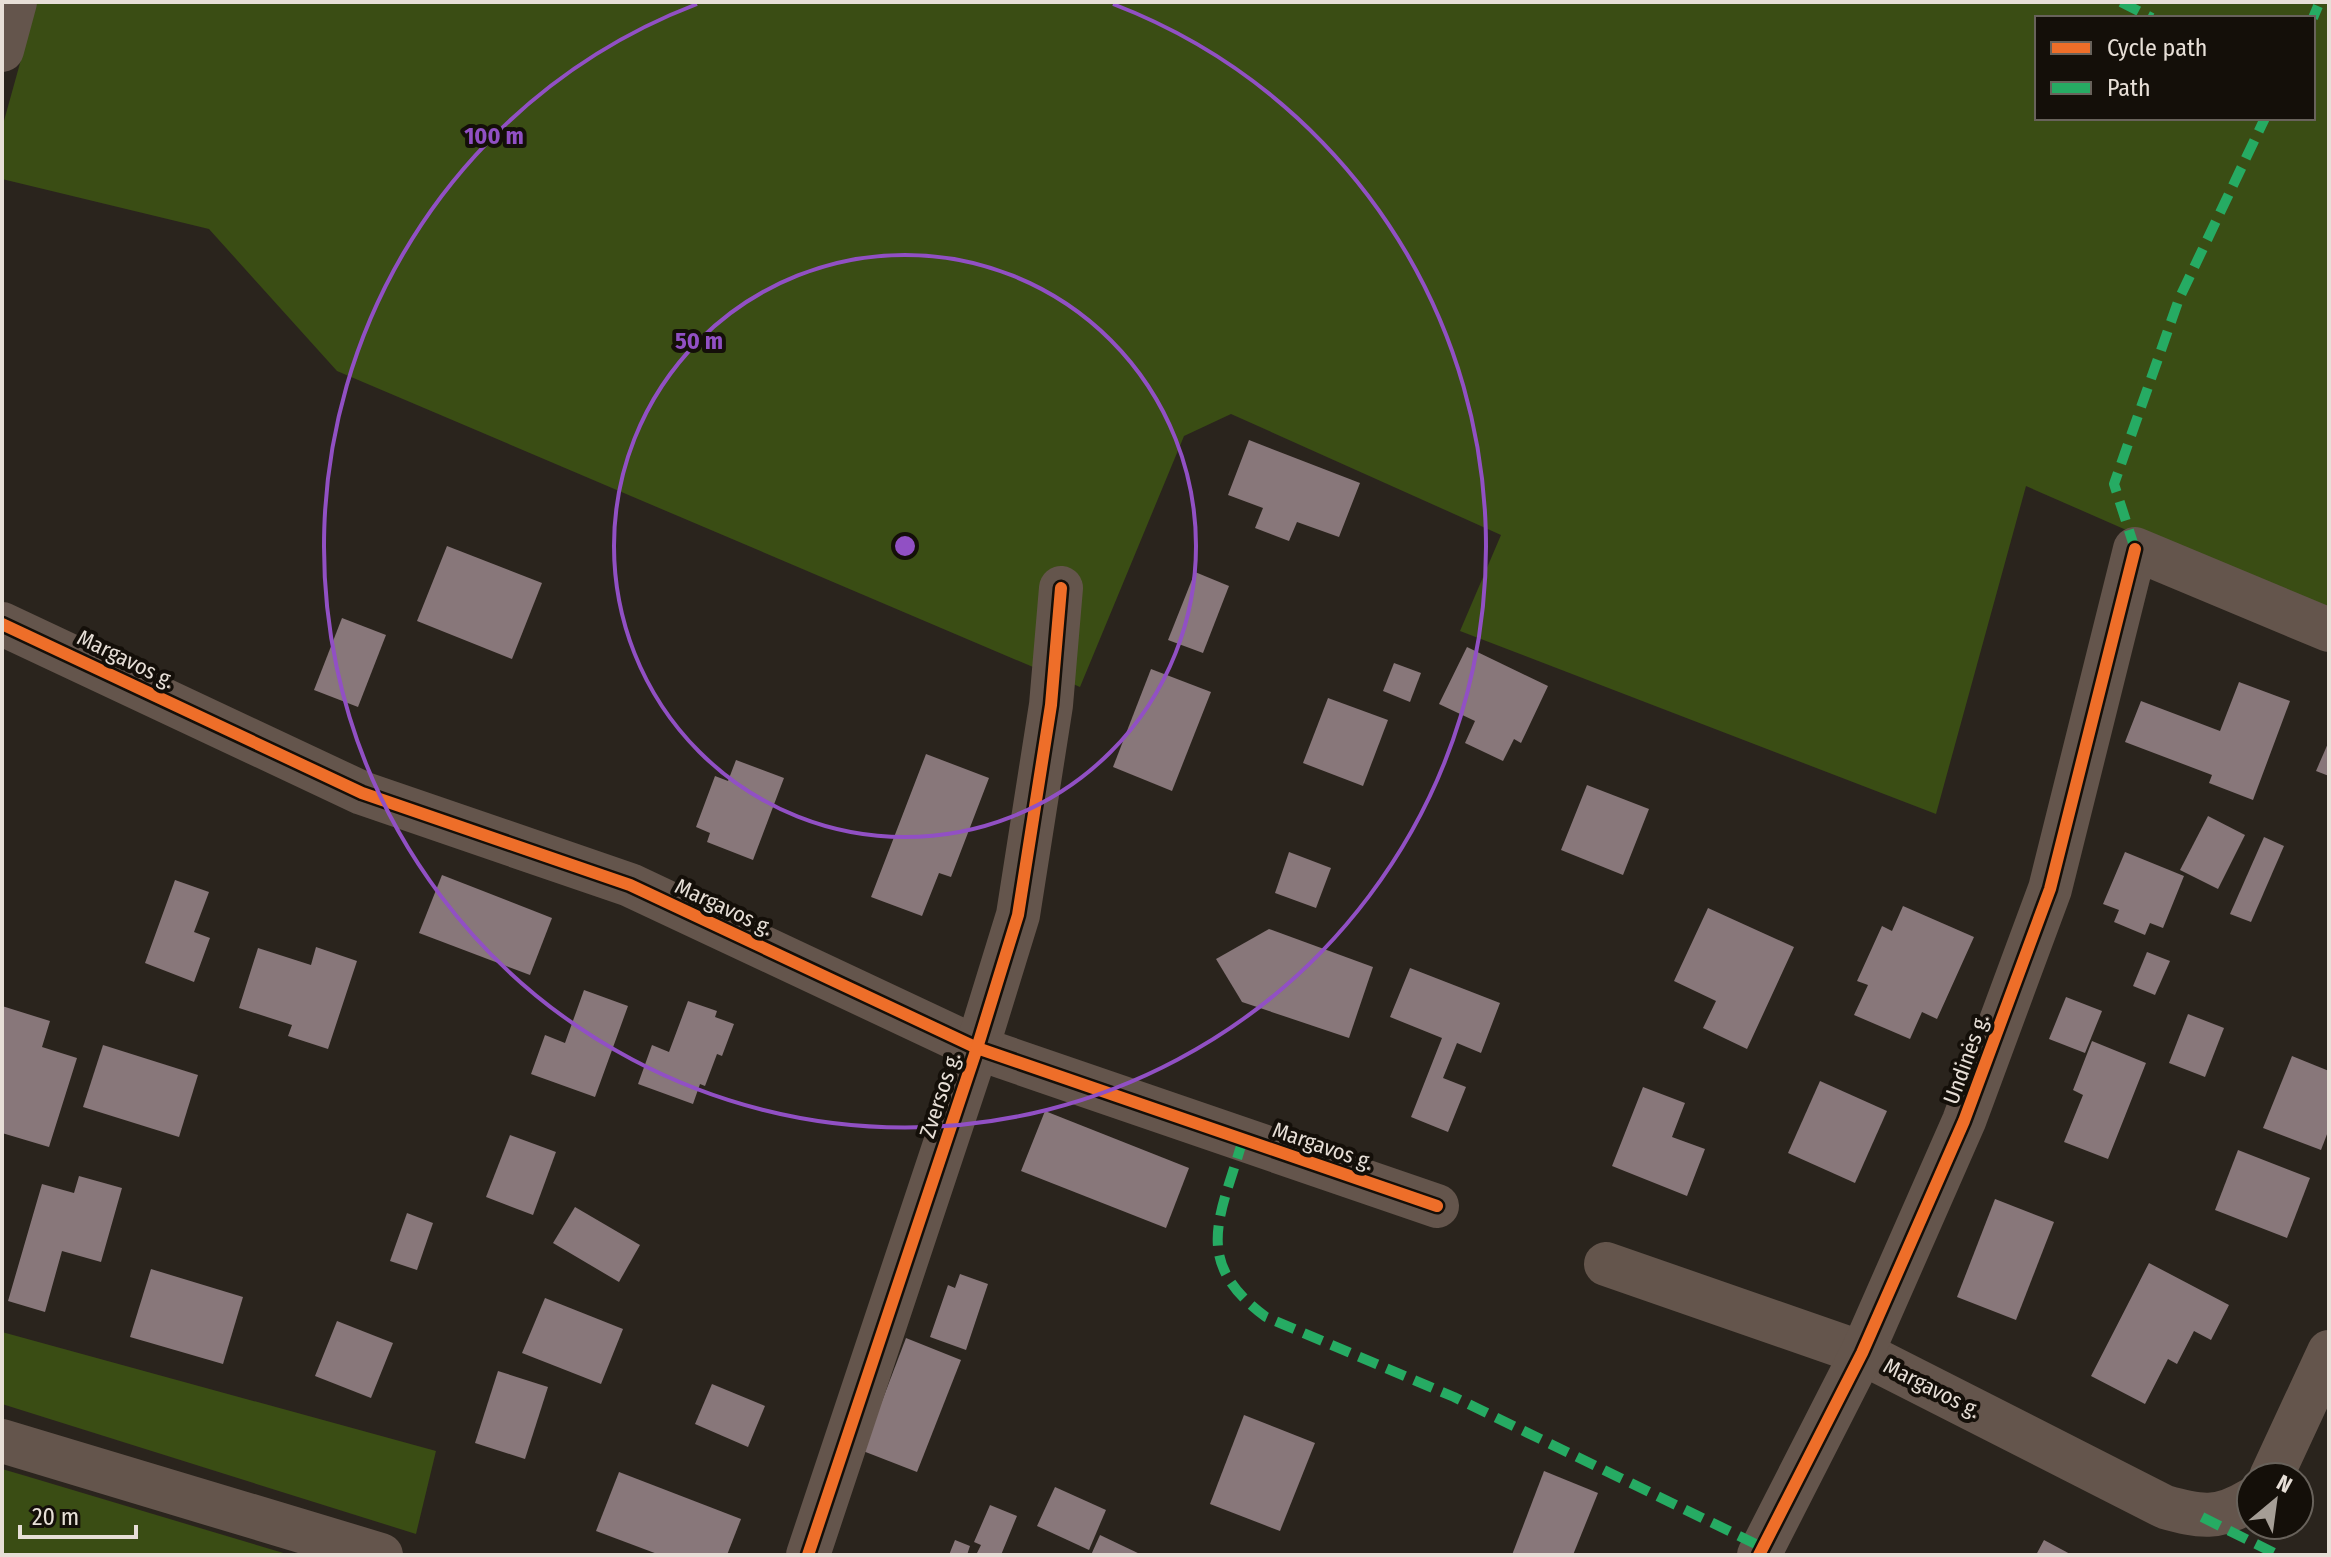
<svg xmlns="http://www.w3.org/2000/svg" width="2331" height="1557" font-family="'Fira Sans Condensed',sans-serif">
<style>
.green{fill:#3a4d14;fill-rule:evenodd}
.building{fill:#88777a}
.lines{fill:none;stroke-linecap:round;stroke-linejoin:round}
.minor{stroke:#64554c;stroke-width:44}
.quiet{stroke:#26ab63;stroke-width:10;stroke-dasharray:20 10;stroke-linecap:butt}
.cycleway-casing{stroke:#140f09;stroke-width:17}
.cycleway{stroke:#ee6e29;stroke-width:12}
.ring{fill:none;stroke:#9150c4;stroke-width:4}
.labels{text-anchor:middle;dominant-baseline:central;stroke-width:8;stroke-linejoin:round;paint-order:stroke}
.street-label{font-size:22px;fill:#e7dfd7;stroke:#140f09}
.centre{fill:#9150c4;stroke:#140f09;stroke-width:4}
.ring-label{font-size:24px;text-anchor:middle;font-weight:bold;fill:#9150c4;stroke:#140f09;stroke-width:8;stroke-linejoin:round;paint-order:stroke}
</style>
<rect width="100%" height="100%" fill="#2a241d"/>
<!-- green -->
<g class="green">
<path d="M37 2H2329V619L2026 486 1936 814 1460 631 1501 535 1231 414 1184 436 1080 687 337 371 209 229 2 179V128ZM2037 18H2313V118H2037Z"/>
<path d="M2 1332 436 1451 416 1534 2 1404Z"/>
<path d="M2 1469 26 1476 290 1555H2Z"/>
</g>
<!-- building -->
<g class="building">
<path d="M1249 440 1360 483 1339 537 1297 522 1289 541 1255 528 1263 508 1228 495Z"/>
<path d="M447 546 542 583 512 659 417 621Z"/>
<path d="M1195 572 1229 586 1203 653 1168 640Z"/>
<path d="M342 618 386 635 358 707 314 690Z"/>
<path d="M1467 647 1548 686 1521 743 1514 739 1503 761 1465 743 1475 721 1439 704Z"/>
<path d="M1394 663 1421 673 1410 702 1383 691Z"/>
<path d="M1151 669 1211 692 1172 791 1113 767Z"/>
<path d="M2239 682 2290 701 2253 800 2209 783 2212 775 2125 742 2141 701 2220 731Z"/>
<path d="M1328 698 1388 720 1363 786 1303 763Z"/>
<path d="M2329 741V776L2316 771Z"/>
<path d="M926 754 989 778 951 877 939 873 922 916 871 897Z"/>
<path d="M736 760 784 778 753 860 707 842 710 833 696 827 715 776 728 781Z"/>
<path d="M1587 785 1649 809 1623 875 1561 850Z"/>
<path d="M2208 816 2245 835 2218 889 2180 870Z"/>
<path d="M2264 837 2284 846 2251 922 2230 914Z"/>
<path d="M1289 852 1331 868 1316 908 1275 893Z"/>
<path d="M2125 852 2184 876 2163 928 2150 923 2145 935 2114 922 2119 910 2103 904Z"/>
<path d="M442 875 552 918 530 975 419 933Z"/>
<path d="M175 880 209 892 194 932 210 938 194 982 145 963Z"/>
<path d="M1903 906 1974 937 1937 1019 1922 1012 1910 1039 1854 1015 1868 985 1857 981 1882 926 1892 931Z"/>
<path d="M1708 908 1794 947 1747 1049 1703 1028 1716 1001 1674 981Z"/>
<path d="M1269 929 1373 967 1349 1038 1242 1002 1216 959Z"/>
<path d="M316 947 357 961 328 1049 288 1036 292 1025 239 1008 258 948 311 965Z"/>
<path d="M2147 952 2170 961 2155 995 2133 986Z"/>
<path d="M1410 968 1500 1003 1481 1053 1457 1043 1443 1078 1466 1087 1448 1132 1411 1117 1442 1038 1390 1017Z"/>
<path d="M584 990 628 1006 595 1097 531 1074 545 1035 565 1043Z"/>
<path d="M2066 997 2102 1011 2085 1053 2049 1039Z"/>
<path d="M688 1001 717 1011 715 1017 734 1024 722 1056 717 1054 705 1086 700 1084 693 1104 638 1084 652 1045 669 1052Z"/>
<path d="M2 1006 50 1021 42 1047 77 1058 49 1147 2 1133Z"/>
<path d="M2188 1014 2224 1028 2205 1077 2169 1063Z"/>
<path d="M2092 1041 2146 1063 2108 1159 2064 1142 2083 1095 2073 1090Z"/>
<path d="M103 1045 198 1075 179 1137 83 1107Z"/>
<path d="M2292 1056 2329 1071V1129L2321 1150 2263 1128Z"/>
<path d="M1820 1081 1887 1111 1855 1183 1788 1153Z"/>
<path d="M1643 1087 1685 1103 1672 1137 1705 1149 1687 1196 1612 1166Z"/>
<path d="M1045 1111 1189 1168 1166 1228 1021 1171Z"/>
<path d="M510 1135 556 1152 533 1215 486 1197Z"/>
<path d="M2238 1150 2310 1178 2287 1238 2215 1210Z"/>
<path d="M79 1176 122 1188 101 1262 62 1251 45 1312 8 1301 42 1184 74 1193Z"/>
<path d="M1995 1199 2054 1222 2016 1320 1957 1297Z"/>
<path d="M575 1207 640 1245 619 1282 553 1243Z"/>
<path d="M407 1213 433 1223 417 1270 390 1261Z"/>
<path d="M2149 1263 2229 1305 2211 1340 2194 1331 2177 1364 2168 1359 2145 1404 2091 1376Z"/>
<path d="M151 1269 243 1297 223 1364 130 1337Z"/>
<path d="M960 1274 988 1284 966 1350 930 1337 948 1285 955 1288Z"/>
<path d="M545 1298 623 1329 601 1384 522 1353Z"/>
<path d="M337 1321 393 1343 371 1398 315 1376Z"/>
<path d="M906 1338 961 1360 917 1472 863 1451Z"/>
<path d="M498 1371 548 1387 525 1459 475 1443Z"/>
<path d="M712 1384 765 1406 748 1447 695 1424Z"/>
<path d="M1244 1415 1315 1443 1280 1531 1210 1504Z"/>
<path d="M1544 1471 1598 1493 1573 1555H1512Z"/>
<path d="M619 1472 741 1519 727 1555H660L596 1531Z"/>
<path d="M1055 1487 1106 1510 1089 1550 1037 1526Z"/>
<path d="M990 1505 1017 1516 1001 1555H976L981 1545 974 1542Z"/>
<path d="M1100 1535 1142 1555H1091Z"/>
<path d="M955 1540 970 1546 967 1555H949Z"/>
<path d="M2044 1540 2072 1555H2036Z"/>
</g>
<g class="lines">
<!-- minor -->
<g class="minor">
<path d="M2 50 15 2"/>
<path d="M2 624 362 793 630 885 977 1048 1437 1206"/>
<path d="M1606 1264 1862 1353 2165 1507C2200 1517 2218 1520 2251 1500"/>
<path d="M2 1441 381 1555"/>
<path d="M2271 1477 2329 1352"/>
<path d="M808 1555 977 1048 1018 915 1051 705 1061 588"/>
<path d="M1759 1555 1862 1353 1964 1121 2050 889 2135 549 2329 630"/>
</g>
<!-- quiet -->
<g class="quiet">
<path d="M2121 2 2152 18"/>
<path d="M2313 18 2318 6"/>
<path d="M2135 549 2114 484 2179 299 2265 118"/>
<path d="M1243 1139C1221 1216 1190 1261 1266 1317L1454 1397 1762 1547"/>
<path d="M2202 1517 2278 1555"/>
</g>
<defs>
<g id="cycleway">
<path d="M2 624 362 793 630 885 977 1048 1437 1206"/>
<path d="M808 1555 977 1048 1018 915 1051 705 1061 588"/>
<path d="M1759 1555 1862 1353 1964 1121 2050 889 2135 549"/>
</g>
</defs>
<!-- cycleway casing -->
<use href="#cycleway" class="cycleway-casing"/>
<!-- cycleway -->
<use href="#cycleway" class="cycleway"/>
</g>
<!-- distance rings -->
<g class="ring">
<circle cx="905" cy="546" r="291"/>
<path d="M1113 4A581 581 0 1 1 697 4"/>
</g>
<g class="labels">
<!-- street labels -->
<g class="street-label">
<text transform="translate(126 659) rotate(26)">Margavos g.</text>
<text transform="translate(724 907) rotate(25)">Margavos g.</text>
<text transform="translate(1966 1059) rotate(-70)">Undinės g.</text>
<text transform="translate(940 1095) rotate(-72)">Zversos g.</text>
<text transform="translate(1323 1146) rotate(19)">Margavos g.</text>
<text transform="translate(1932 1388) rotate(27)">Margavos g.</text>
</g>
</g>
<circle cx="905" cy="546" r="12" class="centre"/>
<g class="ring-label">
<text x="494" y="144">100 m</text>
<text x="699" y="349">50 m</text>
</g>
<!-- border -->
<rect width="2331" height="1557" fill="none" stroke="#e7dfd7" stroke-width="8"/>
<!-- legend -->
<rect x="2035" y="16" width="280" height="104" fill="#140f09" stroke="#68625b" stroke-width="2"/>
<rect x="2051" y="42" width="40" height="12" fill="#ee6e29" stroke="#68625b" stroke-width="2"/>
<text x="2107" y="56" font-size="24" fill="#e7dfd7">Cycle path</text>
<rect x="2051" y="82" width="40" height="12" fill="#26ab63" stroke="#68625b" stroke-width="2"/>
<text x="2107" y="96" font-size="24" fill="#e7dfd7">Path</text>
<!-- north arrow -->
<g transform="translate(2275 1501) rotate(29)"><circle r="38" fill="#140f09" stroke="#68625b" stroke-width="2"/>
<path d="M0-6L14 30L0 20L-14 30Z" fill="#a59e96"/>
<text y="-12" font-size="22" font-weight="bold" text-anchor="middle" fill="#e7dfd7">N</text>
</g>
<!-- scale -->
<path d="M20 1525v12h116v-12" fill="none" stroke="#e7dfd7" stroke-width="4"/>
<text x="32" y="1525" font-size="24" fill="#e7dfd7" stroke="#140f09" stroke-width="6" paint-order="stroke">20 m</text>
</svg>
